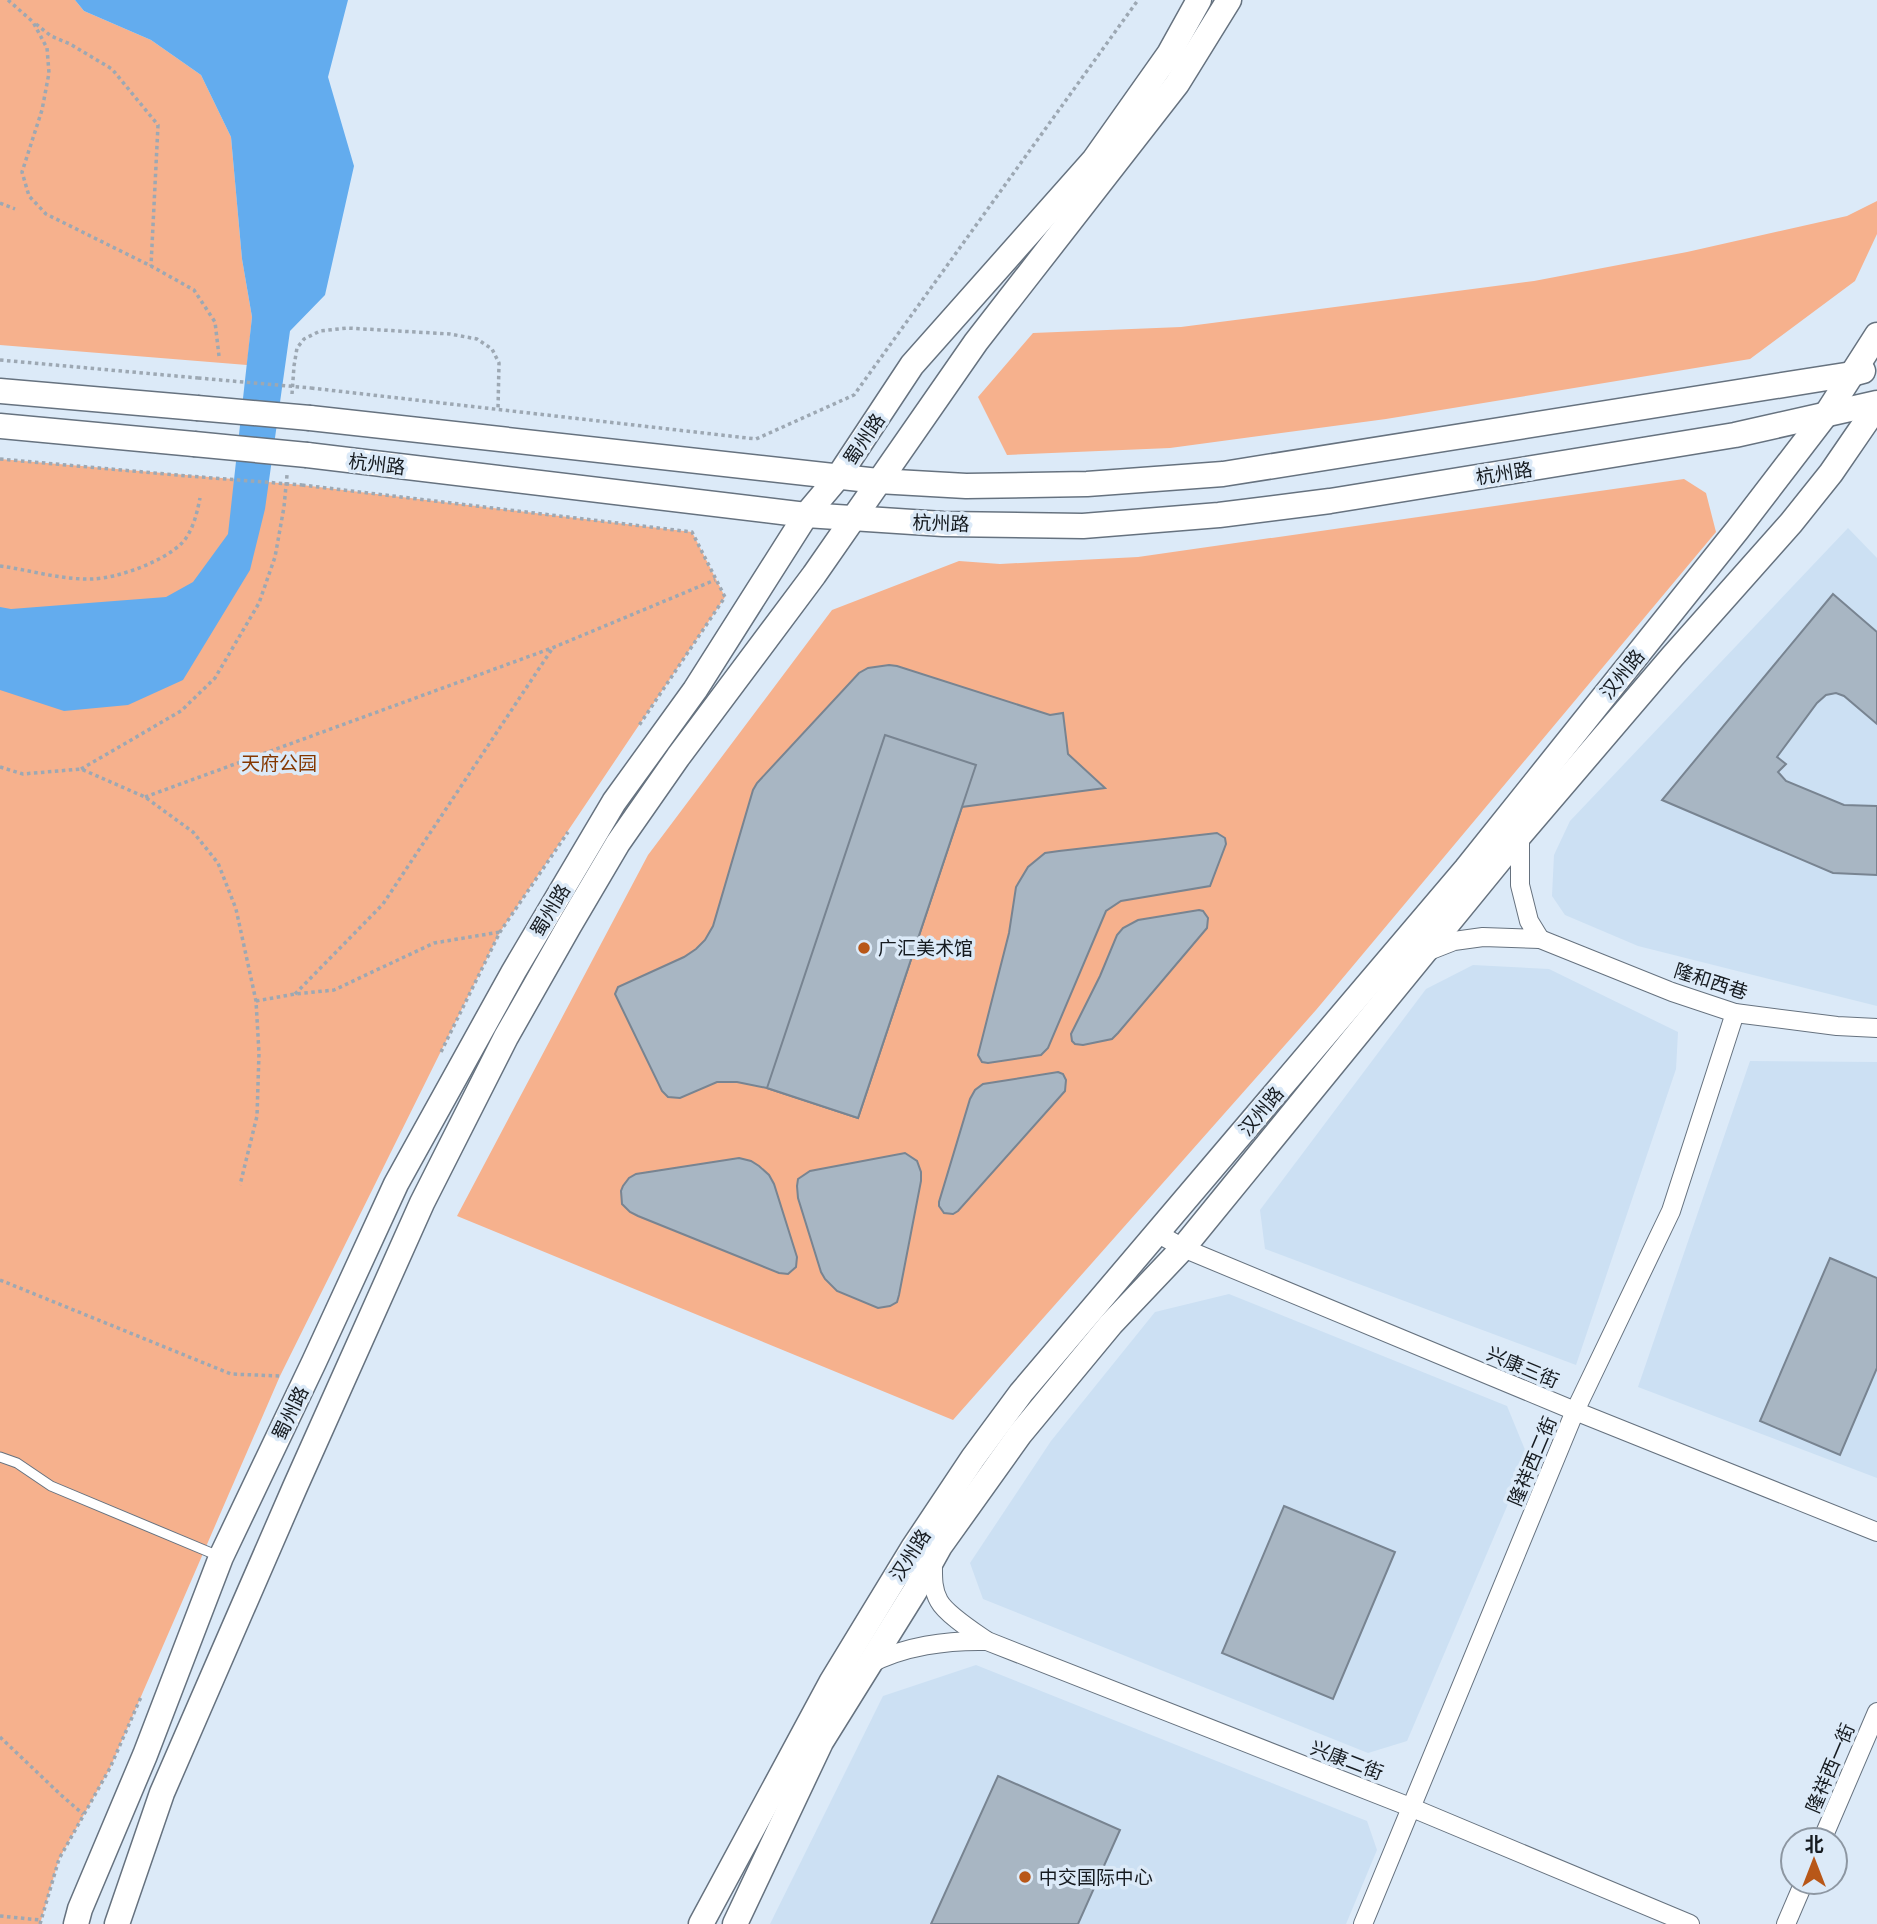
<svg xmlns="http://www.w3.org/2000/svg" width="1877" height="1924" font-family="'Archivo Narrow','Noto Sans SC',sans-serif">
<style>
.built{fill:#cce0f3}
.green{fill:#f6b18d}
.water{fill:#63acee}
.building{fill:#a8b6c3;stroke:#788491;stroke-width:2}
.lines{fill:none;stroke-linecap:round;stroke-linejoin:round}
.service-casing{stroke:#66727f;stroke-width:11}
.minor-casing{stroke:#66727f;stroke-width:20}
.secondary-casing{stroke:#66727f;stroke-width:27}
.path{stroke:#9da8b3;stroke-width:3.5;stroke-dasharray:3.5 3.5;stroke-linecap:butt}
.service{stroke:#fff;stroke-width:9}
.minor{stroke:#fff;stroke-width:18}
.secondary{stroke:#fff;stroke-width:24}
.secondary-bridge-casing{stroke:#66727f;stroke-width:27;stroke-linecap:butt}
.path-bridge{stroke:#9da8b3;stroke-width:3.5;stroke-dasharray:3.5 3.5;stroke-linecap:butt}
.secondary-bridge{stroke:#fff;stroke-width:24}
.poi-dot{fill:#b85718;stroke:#dceaf8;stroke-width:2.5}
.labels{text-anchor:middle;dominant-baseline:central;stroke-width:7;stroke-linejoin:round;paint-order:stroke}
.street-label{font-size:19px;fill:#161b20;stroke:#dceaf8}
.park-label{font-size:19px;fill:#843700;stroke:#dceaf8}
.poi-label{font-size:19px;fill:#161b20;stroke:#dceaf8;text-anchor:start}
</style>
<rect width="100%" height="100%" fill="#dceaf8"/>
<!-- built -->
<g class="built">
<path d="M1848 528 1877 558V1006L1638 946 1565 915 1552 896 1554 855 1570 821Z"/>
<path d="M1473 965 1549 969 1678 1032 1676 1069 1576 1365 1265 1249 1260 1210 1426 989Z"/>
<path d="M1750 1061 1877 1062V1478L1638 1387Z"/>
<path d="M1229 1294 1507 1406 1528 1457 1407 1741 1368 1753 983 1599 970 1563 1051 1441 1155 1312Z"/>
<path d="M976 1665 1367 1821 1377 1850 1346 1924H770L883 1696Z"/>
</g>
<!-- green -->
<g class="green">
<path d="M0 0H75L84 11 151 40 201 75 231 137 242 259 252 317 247 365 0 345Z"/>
<path d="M1877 201V234L1855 281 1750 359 1386 419 1170 448 1007 455 978 397 1033 333 1181 327 1534 281 1687 252 1847 216Z"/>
<path d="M0 459 302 485 692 532 725 597 500 932 280 1376 110 1768 59 1859 40 1924H0Z"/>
<path d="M1684 479 1706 493 1716 532 1316 1010 953 1420 457 1216 648 855 832 610 959 561 1000 564 1138 557Z"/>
</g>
<!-- water -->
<path class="water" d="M75 0H348L328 77 354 166 325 295 290 331 265 509 250 570 183 680 128 705 64 711 0 690V607L11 609 166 597 193 582 228 534 252 317 242 259 231 137 201 75 151 40 84 11Z"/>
<!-- building -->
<g class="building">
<path d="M1833 594 1877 632V724L1844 696 1836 693 1826 695 1817 703 1777 757 1786 764 1778 772 1786 781 1844 805 1877 806V875L1833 873 1662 800Z"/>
<path d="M889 665 897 666 1050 715 1063 713 1068 754 1105 788 962 807 858 1118 767 1088 737 1082H717L680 1098 668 1097 662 1091 615 994 618 987 684 957 696 949 705 940 713 926 753 790 757 783 859 673 868 668Z"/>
<path d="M885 735 976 765 858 1118 767 1088Z"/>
<path d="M1217 833 1225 838 1226 844 1210 886 1121 901 1106 911 1048 1048 1041 1055 988 1063 982 1062 978 1055 1009 933 1016 887 1028 867 1045 853 1059 851Z"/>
<path d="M1199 910 1203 911 1208 918 1207 928 1118 1033 1112 1039 1083 1045 1075 1044 1072 1041 1071 1034 1100 976 1117 935 1123 928 1138 920Z"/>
<path d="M1058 1072 1063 1074 1066 1080 1065 1091 958 1211 953 1214 944 1213 939 1206V1202L970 1099 975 1090 983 1084Z"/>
<path d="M905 1153 917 1161 921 1172V1181L899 1295 897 1302 890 1306 878 1308 837 1291 825 1279 821 1272 798 1198 797 1186 798 1179 810 1171Z"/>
<path d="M739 1158 751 1161 759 1166 769 1175 774 1184 797 1257 796 1267 788 1274 779 1273 638 1216 630 1212 622 1204 621 1191 623 1186 629 1178 636 1174Z"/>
<path d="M1830 1258 1877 1278V1368L1840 1455 1760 1421Z"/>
<path d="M1284 1506 1395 1552 1333 1699 1222 1653Z"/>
<path d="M998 1776 1120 1830 1078 1924H931Z"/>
</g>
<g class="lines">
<defs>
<path id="service" d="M0 1457 17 1463 51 1486 221 1557"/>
<g id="minor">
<path d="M1540 939 1672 992 1735 1013 1837 1026 1877 1028"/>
<path d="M1426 952 1454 941 1483 937 1540 939 1529 921 1520 885V835"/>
<path d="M1157 1233 1183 1248 1575 1411 1877 1532"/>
<path d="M933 1561C933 1575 932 1589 939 1601 946 1614 974 1632 987 1641L1410 1807 1690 1924"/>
<path d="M868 1665C903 1646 948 1640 987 1641"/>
<path d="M1822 1840 1877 1712"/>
<path d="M1363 1924 1575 1411 1671 1211 1735 1013"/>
<path d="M1786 1924 1804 1882"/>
</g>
<g id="secondary">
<path d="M0 391 197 408"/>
<path d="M310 418 878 481 966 486 1087 484 1223 474 1852 374 1863 371"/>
<path d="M0 426 194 444"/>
<path d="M307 455 806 515 943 524 1083 526 1219 515 1330 501 1735 435 1877 403"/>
<path d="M76 1924 80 1909 145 1755 221 1557 314 1362 396 1184 514 971 614 802 695 690 806 515 838 477 912 365 1094 160 1169 54 1199 0"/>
<path d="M117 1924 162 1793 295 1487 422 1203 506 1037 569 926 618 843 678 757 814 575 976 342 1177 84 1229 0"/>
<path d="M701 1924 832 1681 913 1548 973 1458 1021 1393 1466 869 1738 529 1827 413 1877 335"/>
<path d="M735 1924 821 1742 915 1591 940 1546 1020 1434 1111 1324 1183 1248 1520 835 1672 657 1791 523 1831 473 1877 406"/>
</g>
</defs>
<!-- service casing -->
<use href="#service" class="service-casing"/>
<!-- minor casing -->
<use href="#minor" class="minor-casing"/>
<!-- secondary casing -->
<use href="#secondary" class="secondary-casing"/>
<!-- path -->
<g class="path">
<path d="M8 0 33 22 47 48 49 73 42 110 22 172 29 196 46 214 151 266 194 290 215 322 219 356"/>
<path d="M36 24 51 36 70 44 112 69 158 125 151 266"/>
<path d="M0 203 15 209"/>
<path d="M0 360 198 378"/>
<path d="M311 388 756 439 854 395 1138 0"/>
<path d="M292 394 294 366 297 348 304 339 320 331 347 328 450 334 477 339 492 349 499 363 498 409"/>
<path d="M0 459 188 476"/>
<path d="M302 485 692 532 725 597 638 727"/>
<path d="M0 566C30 570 61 580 92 579 118 578 163 562 182 543 193 531 197 513 200 498"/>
<path d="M0 767 23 774 81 769 145 797 193 832 218 863 236 909 256 1001 259 1053 257 1116 240 1185"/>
<path d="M81 769 181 711 215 678 259 603 275 557 284 507 287 475"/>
<path d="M145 797 552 648 715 580"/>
<path d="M295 994 383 904 552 649"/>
<path d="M256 1001 295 994 334 990 434 943 500 932"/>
<path d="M441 1052 500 932 568 832"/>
<path d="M0 1280 231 1374 280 1376"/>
<path d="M0 1737 61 1795 83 1814"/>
<path d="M0 1916 40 1920"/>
<path d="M40 1924 59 1859 110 1768 141 1697"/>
</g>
<!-- service -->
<use href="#service" class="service"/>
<!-- minor -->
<use href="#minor" class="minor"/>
<!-- secondary -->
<use href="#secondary" class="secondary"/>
<defs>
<g id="secondary-bridge">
<path d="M197 408 310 418"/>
<path d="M194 444 307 455"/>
</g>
</defs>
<!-- secondary-bridge casing -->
<use href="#secondary-bridge" class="secondary-bridge-casing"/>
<!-- path-bridge -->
<g class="path-bridge">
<path d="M198 378 311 388"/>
<path d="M188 476 302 485"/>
</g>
<!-- secondary-bridge -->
<use href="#secondary-bridge" class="secondary-bridge"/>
</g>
<!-- markers -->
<g class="poi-dot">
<circle cx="864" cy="948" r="7"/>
<circle cx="1025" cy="1877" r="7"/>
</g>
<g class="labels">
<!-- street labels -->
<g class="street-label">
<text transform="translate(864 439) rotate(-56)">蜀州路</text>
<text transform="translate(377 464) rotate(7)">杭州路</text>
<text transform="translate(1504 473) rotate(-9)">杭州路</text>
<text transform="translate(941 523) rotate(2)">杭州路</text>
<text transform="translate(1622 674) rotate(-51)">汉州路</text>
<text transform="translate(550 910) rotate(-59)">蜀州路</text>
<text transform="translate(1711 981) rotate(18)">隆和西巷</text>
<text transform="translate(1261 1111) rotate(-50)">汉州路</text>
<text transform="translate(1523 1367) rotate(23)">兴康三街</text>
<text transform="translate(290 1413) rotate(-64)">蜀州路</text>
<text transform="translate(1532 1461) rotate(-67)">隆祥西二街</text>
<text transform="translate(910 1555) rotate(-57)">汉州路</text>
<text transform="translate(1347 1760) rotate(21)">兴康二街</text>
<text transform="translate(1830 1768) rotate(-67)">隆祥西一街</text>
</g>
<!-- park labels -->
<g class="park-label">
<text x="279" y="763">天府公园</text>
</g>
<!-- poi labels -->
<g class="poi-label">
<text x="878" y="948">广汇美术馆</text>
<text x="1039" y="1877">中交国际中心</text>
</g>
</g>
<!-- north arrow -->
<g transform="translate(1814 1861)"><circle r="33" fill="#dceaf8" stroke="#8d97a2" stroke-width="2"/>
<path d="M0-5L12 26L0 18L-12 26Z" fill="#b85718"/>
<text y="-10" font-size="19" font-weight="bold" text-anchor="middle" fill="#161b20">北</text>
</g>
</svg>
